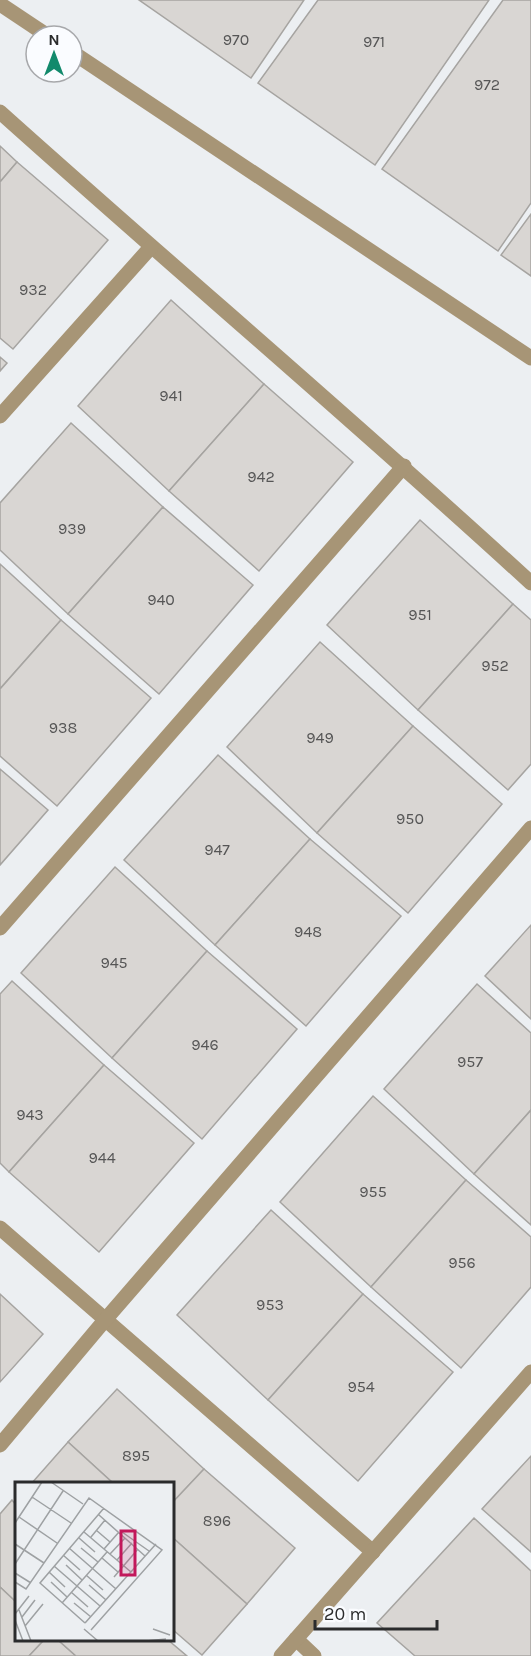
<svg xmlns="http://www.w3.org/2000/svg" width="531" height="1656" font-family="Karla,sans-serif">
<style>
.building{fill:#d9d6d3;stroke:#a6a4a1;stroke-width:1.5}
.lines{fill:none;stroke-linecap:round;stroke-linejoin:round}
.minor{stroke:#a79576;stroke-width:15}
.labels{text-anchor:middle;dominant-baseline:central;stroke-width:5;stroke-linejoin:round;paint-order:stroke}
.number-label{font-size:16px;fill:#565656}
.inset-road{fill:none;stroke:#9ea1a3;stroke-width:1.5}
.view{fill:#c2185b;fill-opacity:0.15;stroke:#c2185b;stroke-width:3}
.inset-edge{fill:none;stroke:#2a2b2c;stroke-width:3}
</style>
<rect width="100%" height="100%" fill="#eceff2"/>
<!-- building -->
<g class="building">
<path d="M139 0H304L251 78Z"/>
<path d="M318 0H489L375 165 258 83Z"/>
<path d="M503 0H531V203L498 251 382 169Z"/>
<path d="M0 146 17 162 0 182Z"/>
<path d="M17 162 108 240 13 349 0 338V182Z"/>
<path d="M531 214V276L501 255Z"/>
<path d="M171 300 264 384 169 491 78 406Z"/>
<path d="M0 357 7 363 0 371Z"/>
<path d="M264 384 353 462 259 571 169 491Z"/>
<path d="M71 423 163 507 68 614 0 550V503Z"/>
<path d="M163 507 253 585 159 694 68 614Z"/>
<path d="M420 520 513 604 418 710 327 625Z"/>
<path d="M0 564 61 620 0 689Z"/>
<path d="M513 604 531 620V764L508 790 418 710Z"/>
<path d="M61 620 151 698 57 806 0 756V689Z"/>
<path d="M320 642 413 726 317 833 227 747Z"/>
<path d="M413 726 502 804 408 913 317 833Z"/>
<path d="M218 755 310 839 215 945 124 860Z"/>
<path d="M0 769 48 810 0 865Z"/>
<path d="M310 839 401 916 306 1026 215 945Z"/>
<path d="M115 867 207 951 112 1058 21 973Z"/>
<path d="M531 925V1019L485 976Z"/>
<path d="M207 951 297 1029 202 1139 112 1058Z"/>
<path d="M12 981 104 1065 9 1172 0 1163V994Z"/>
<path d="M477 984 531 1033V1110L474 1174 384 1089Z"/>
<path d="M104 1065 194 1143 99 1252 9 1172Z"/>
<path d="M373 1096 466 1180 371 1287 280 1202Z"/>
<path d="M531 1110V1225L474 1174Z"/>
<path d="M466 1180 531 1237V1287L461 1368 371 1287Z"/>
<path d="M271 1210 363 1294 268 1400 177 1315Z"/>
<path d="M0 1294 43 1334 0 1382Z"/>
<path d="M363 1294 453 1372 358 1481 268 1400Z"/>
<path d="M117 1389 204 1469 172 1503V1484H114L68 1442Z"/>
<path d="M68 1442 114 1484H31Z"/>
<path d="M531 1456V1552L482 1509Z"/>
<path d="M204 1469 295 1548 247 1604 172 1537V1503Z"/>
<path d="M12 1500 16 1505V1602L0 1587V1514Z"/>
<path d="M474 1518 531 1571V1656H415L377 1623Z"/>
<path d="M172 1537 247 1604 202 1655 172 1629Z"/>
<path d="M0 1587 16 1602V1640H44L29 1656H0Z"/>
<path d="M44 1640H58L76 1656H29Z"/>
<path d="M58 1640H168L187 1656H76Z"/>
</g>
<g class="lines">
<!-- minor -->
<g class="minor">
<path d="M0 4 48 36"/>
<path d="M72 52 531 358"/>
<path d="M0 112C176 270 357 423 531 583"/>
<path d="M0 416 151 247"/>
<path d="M0 928 404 466"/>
<path d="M0 1228 373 1552"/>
<path d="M0 1445 105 1320 531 828"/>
<path d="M296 1639 314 1656"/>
<path d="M281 1656 531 1372"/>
</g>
</g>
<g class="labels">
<!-- number labels -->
<g class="number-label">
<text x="236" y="39">970</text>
<text x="374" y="41">971</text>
<text x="487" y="84">972</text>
<text x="33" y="289">932</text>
<text x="171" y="395">941</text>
<text x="261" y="476">942</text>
<text x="72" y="528">939</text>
<text x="161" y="599">940</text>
<text x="420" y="614">951</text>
<text x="495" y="665">952</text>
<text x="63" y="727">938</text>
<text x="320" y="737">949</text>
<text x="410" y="818">950</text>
<text x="217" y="849">947</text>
<text x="308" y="931">948</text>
<text x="114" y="962">945</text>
<text x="205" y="1044">946</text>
<text x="470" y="1061">957</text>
<text x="30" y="1114">943</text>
<text x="102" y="1157">944</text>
<text x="373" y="1191">955</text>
<text x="462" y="1262">956</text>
<text x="270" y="1304">953</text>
<text x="361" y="1386">954</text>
<text x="136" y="1455">895</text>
<text x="217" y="1520">896</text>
</g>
</g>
<!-- overview -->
<g transform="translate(15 1482)">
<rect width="159" height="159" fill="#eceff2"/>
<path class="inset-road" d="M36 0 68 22M17 15 56 41M84 33 130 74M4 35 42 61M0 41 27 0M81 48 95 60M69 50 116 90M107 50 134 69M76 55 90 38M64 56 80 70M0 62 29 81M54 66 101 107M66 66 83 80M89 67 104 50M95 72 110 56M48 73 65 88M87 76 103 90M102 78 117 61M0 82 48 9M51 83 67 98M39 84 85 124M34 90 50 105M0 91 16 101M71 93 88 108M99 95 123 67M0 100 11 107 74 16 147 68 76 148M36 100 52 115M74 103 91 118M56 110 73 125M47 121 92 70M59 121 76 135M4 128 16 159M0 132 14 114M7 135 20 118M0 138 8 159M70 141 25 101 89 26M70 141 141 62M10 144 28 122M69 147 83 159M138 147 155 153M131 159 151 157"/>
<path class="view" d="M106 49H120V93H106Z"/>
<rect width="159" height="159" class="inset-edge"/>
</g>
<!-- north arrow -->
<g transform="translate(54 54)"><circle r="28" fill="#fafcff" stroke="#a7a8ab" stroke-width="1.5"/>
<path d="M0-4.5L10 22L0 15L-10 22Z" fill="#128a6c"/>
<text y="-9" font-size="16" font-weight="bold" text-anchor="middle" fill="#2a2b2c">N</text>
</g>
<!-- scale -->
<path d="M315 1620v9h122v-9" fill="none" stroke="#2a2b2c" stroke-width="3"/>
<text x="324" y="1620" font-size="18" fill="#2a2b2c" stroke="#fafcff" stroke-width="4.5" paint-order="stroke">20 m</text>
</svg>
